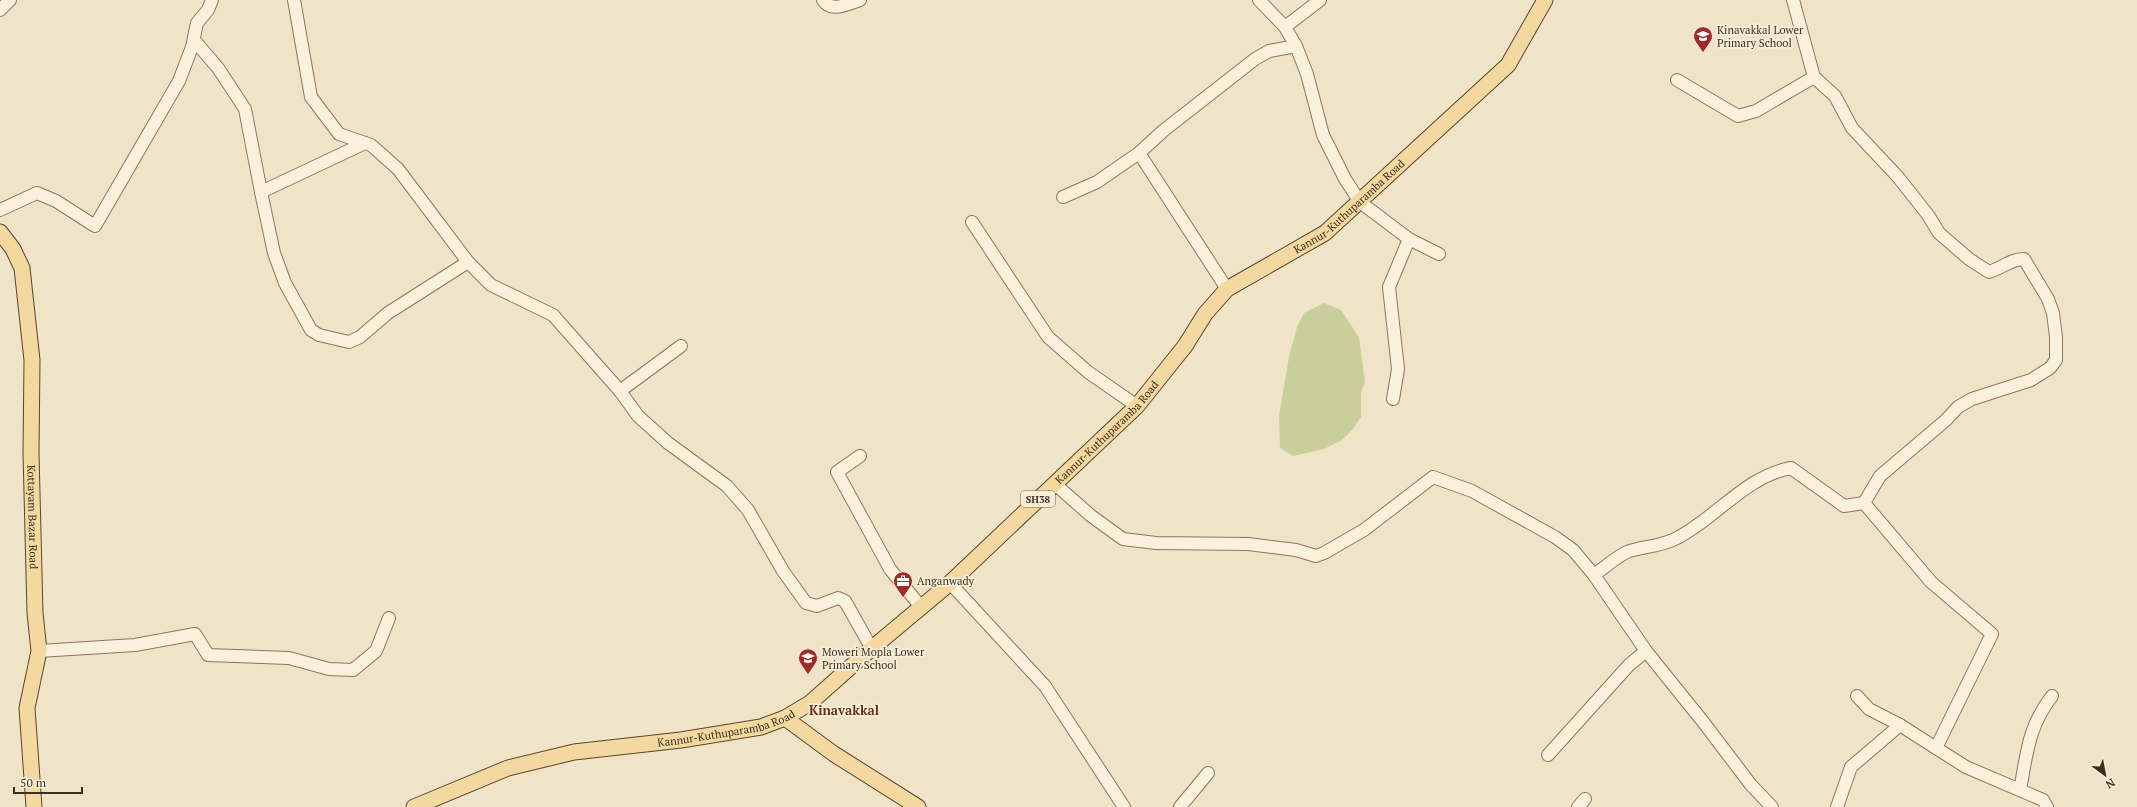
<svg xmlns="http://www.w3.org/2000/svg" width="2137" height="807" font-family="'PT Serif',serif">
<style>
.green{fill:#c9cf9b}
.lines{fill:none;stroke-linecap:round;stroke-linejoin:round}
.minor-casing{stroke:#8d765c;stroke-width:14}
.major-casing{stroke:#5b4430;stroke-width:17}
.minor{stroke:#faf1dc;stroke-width:12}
.major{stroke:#f3d9a0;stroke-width:15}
.labels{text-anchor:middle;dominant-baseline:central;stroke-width:3.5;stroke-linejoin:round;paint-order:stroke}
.shield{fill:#f7eed8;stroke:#756857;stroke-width:1}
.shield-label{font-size:10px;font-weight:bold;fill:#3d2e20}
.poi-label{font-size:11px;fill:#3d2e20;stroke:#f7eed8;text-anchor:start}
.street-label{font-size:11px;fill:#3d2e20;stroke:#f7eed8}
.quarter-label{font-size:13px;font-weight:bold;fill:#6b2e1e;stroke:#f7eed8}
</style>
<rect width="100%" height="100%" fill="#f0e4c8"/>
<!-- green -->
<path class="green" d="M1324 303 1341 310 1359 337 1365 382 1361 393V417L1353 429 1342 440 1324 449 1293 456 1280 448 1279 416 1289 357 1297 327 1304 313Z"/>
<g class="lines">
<defs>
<g id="minor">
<path d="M294 0 311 97 339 134 371 145 398 169 468 262 491 285 553 315 620 391 638 416 668 443 727 486 748 510 783 571 806 603 817 606 838 598 845 601 872 649"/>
<path d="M823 0C831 13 848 4 860 0"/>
<path d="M1259 0 1285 27 1296 46 1307 74 1323 135 1345 179 1360 202 1409 239 1439 254"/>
<path d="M1793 0 1814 77 1835 96 1852 128 1898 177 1928 215 1939 233 1969 259 1989 272C2002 268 2011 259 2024 259L2048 299 2053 313 2056 337V360L2050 368 2031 380 1972 399 1958 407 1946 420 1880 476 1864 503"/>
<path d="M0 10 10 0"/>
<path d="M1285 27 1320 0"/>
<path d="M194 40 218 68 245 109 261 192 365 143"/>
<path d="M1677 80 1738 116 1756 111 1814 77"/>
<path d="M261 192 274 253 285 283 311 330 319 335 349 342 360 337 388 313 468 262"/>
<path d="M1063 197 1097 182 1139 153"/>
<path d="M0 210 37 193 56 201 95 226 179 81 192 47 197 23 208 10 212 0"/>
<path d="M972 222 1048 337 1088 372 1137 406"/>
<path d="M1227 289 1139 153 1163 131 1255 59 1269 51 1296 46"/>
<path d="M620 391 681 346"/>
<path d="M1393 399 1398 369 1389 287 1409 239"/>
<path d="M860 456 837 472 890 569 921 607"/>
<path d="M1055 484 1090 515 1123 539 1156 543 1248 544 1296 550 1316 556 1324 553 1364 530 1433 477 1472 491 1555 537 1573 550 1594 575C1604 568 1616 557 1627 552 1643 546 1661 547 1677 538 1716 518 1746 476 1791 468L1844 506 1864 503 1931 582 1992 634 1936 748 1900 725 1851 767 1837 807"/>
<path d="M1594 575 1646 651 1704 723 1751 785 1772 807"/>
<path d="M950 583 1045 686 1124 807"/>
<path d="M39 651 135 645 195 634 208 655 289 658 329 669 353 670 376 651 389 618"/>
<path d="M1857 696 1869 709 1900 725"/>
<path d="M1936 748 1966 767 2043 800 2047 807"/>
<path d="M1548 755 1629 665 1646 651"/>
<path d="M2020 790C2027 753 2028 727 2052 696"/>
<path d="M1180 807 1208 773"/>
<path d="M1578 807 1585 799"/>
</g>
<g id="major">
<path id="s1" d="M0 232 13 249 22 268 32 360 31 453 35 613 39 651 27 708 34 807"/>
<path d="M785 718 834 754 918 807"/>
<path id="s2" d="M414 807 508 768 574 752 681 740 761 727 785 718 810 703 864 655 950 583 1137 406 1185 346 1205 314 1227 289 1325 233 1508 65 1545 0"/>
</g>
</defs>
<!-- minor casing -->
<use href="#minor" class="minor-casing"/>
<!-- major casing -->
<use href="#major" class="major-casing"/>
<!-- minor -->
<use href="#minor" class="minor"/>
<!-- major -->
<use href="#major" class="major"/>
</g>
<!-- icons -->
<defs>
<symbol id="school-pin" viewBox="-11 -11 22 30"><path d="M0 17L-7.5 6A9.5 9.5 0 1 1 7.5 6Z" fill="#9e2a2b" stroke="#f7eed8"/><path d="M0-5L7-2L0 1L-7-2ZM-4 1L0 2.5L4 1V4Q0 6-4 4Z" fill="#fff"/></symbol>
<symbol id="office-pin" viewBox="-11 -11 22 30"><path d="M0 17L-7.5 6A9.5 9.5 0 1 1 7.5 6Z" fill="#9e2a2b" stroke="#f7eed8"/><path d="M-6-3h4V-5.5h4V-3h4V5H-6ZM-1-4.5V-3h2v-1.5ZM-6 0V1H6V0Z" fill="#fff"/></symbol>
</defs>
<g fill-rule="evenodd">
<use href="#school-pin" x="1692" y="25" width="22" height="30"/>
<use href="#office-pin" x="892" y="570" width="22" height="30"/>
<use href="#school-pin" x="797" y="647" width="22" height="30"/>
</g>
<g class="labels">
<!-- shield labels -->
<rect class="shield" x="1021" y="491" width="34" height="16" rx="3"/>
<g class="shield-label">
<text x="1038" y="499">SH38</text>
</g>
<!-- poi labels -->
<g class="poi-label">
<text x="1717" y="30">Kinavakkal Lower<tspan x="1717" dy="13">Primary School</tspan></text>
<text x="917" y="581">Anganwady</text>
<text x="822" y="652">Moweri Mopla Lower<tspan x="822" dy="13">Primary School</tspan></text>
</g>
<!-- street labels -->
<g class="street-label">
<text stroke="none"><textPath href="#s2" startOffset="1151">Kannur-Kuthuparamba Road</textPath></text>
<text stroke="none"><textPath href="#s2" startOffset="815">Kannur-Kuthuparamba Road</textPath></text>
<text stroke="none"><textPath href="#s1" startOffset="292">Kottayam Bazar Road</textPath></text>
<text stroke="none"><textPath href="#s2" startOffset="324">Kannur-Kuthuparamba Road</textPath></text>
</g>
<!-- quarter labels -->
<g class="quarter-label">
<text x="844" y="710">Kinavakkal</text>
</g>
</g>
<!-- north arrow -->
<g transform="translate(2105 775) rotate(148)" stroke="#f7eed8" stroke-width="3" paint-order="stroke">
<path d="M0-3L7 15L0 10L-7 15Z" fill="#3d2e20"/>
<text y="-6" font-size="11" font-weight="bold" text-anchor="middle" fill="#3d2e20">N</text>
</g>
<!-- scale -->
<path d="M14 787v6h68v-6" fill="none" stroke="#3d2e20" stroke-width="2"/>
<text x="20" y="787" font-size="12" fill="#3d2e20" stroke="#f7eed8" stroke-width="3" paint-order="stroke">50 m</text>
</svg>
